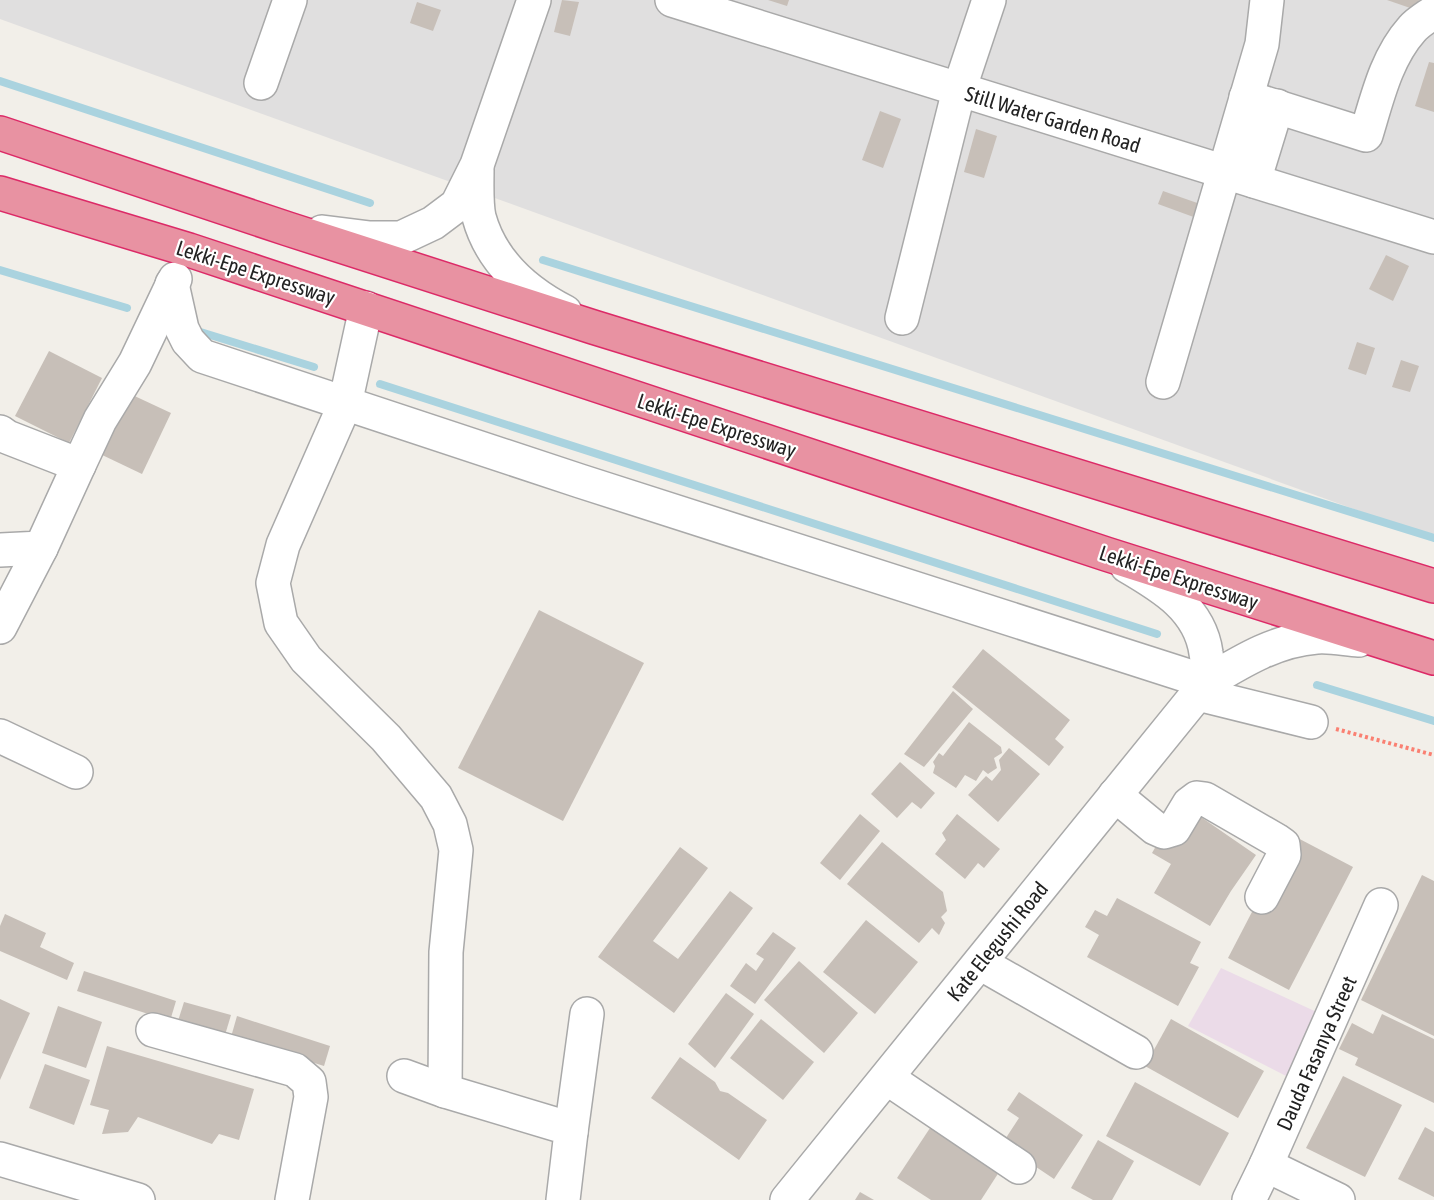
<svg xmlns="http://www.w3.org/2000/svg" width="1434" height="1200" font-family="'Asap Condensed',sans-serif">
<style>
.residential{fill:#e0dfdf}
.industrial{fill:#ebdbe8}
.lines{fill:none;stroke-linecap:round;stroke-linejoin:round}
.stream{stroke:#aad3df;stroke-width:8}
.building{fill:#c7bfb8}
.minor-casing{stroke:#a9a9a9;stroke-width:36}
.highway-casing{stroke:#dc2a67;stroke-width:36}
.path{stroke:#fa8072;stroke-width:4;stroke-dasharray:3 3;stroke-linecap:butt}
.minor{stroke:#fff;stroke-width:33}
.highway{stroke:#e892a2;stroke-width:33}
.labels{text-anchor:middle;dominant-baseline:central;stroke-width:4.5;stroke-linejoin:round;paint-order:stroke}
.street-label{font-size:21px;fill:#222;stroke:#fff}
</style>
<rect width="100%" height="100%" fill="#f2efe9"/>
<!-- residential -->
<path class="residential" d="M0 0H1434V538L0 19Z"/>
<!-- industrial -->
<path class="industrial" d="M1221 968 1321 1014 1290 1078 1188 1026Z"/>
<g class="lines">
<!-- stream -->
<g class="stream">
<path d="M0 81 370 203"/>
<path d="M543 260 1434 538"/>
<path d="M0 270 127 308"/>
<path d="M194 330 314 367"/>
<path d="M380 384 1157 634"/>
<path d="M1317 685 1434 721"/>
</g>
</g>
<!-- building -->
<g class="building">
<path d="M562 0 579 2 570 36 554 32Z"/>
<path d="M768 0H789L787 6Z"/>
<path d="M1387 0H1419L1416 10Z"/>
<path d="M417 2 441 10 433 31 410 23Z"/>
<path d="M1429 62 1434 63V112L1415 106Z"/>
<path d="M880 111 901 119 883 168 862 160Z"/>
<path d="M976 129 997 136 984 178 964 172Z"/>
<path d="M1163 191 1203 205 1199 219 1158 204Z"/>
<path d="M1386 255 1409 266 1393 301 1369 289Z"/>
<path d="M1357 342 1375 348 1366 375 1348 369Z"/>
<path d="M49 351 102 378 69 443 15 416Z"/>
<path d="M1401 360 1419 366 1410 392 1392 387Z"/>
<path d="M126 392 171 413 142 474 98 453Z"/>
<path d="M539 610 644 663 563 821 458 768Z"/>
<path d="M983 649 1070 720 1055 739 1064 747 1049 766 952 687Z"/>
<path d="M953 691 973 709 924 767 904 754Z"/>
<path d="M969 722 1001 747 1002 753 994 758 997 768 988 774 983 770 976 781 965 775 956 788 933 773 935 766 933 762 939 753 943 756Z"/>
<path d="M1009 748 1040 774 998 822 968 795 986 776 992 781 1001 770 999 760Z"/>
<path d="M900 762 935 793 921 809 912 802 897 818 871 794Z"/>
<path d="M860 814 880 831 840 880 820 863Z"/>
<path d="M957 814 1000 849 984 868 978 863 965 879 935 854 946 840 942 833Z"/>
<path d="M1198 815 1256 855 1231 891 1210 926 1154 893 1171 864 1152 853 1170 822Z"/>
<path d="M1292 835 1353 867 1289 990 1228 958Z"/>
<path d="M882 842 943 892 947 911 941 917 945 923 939 935 932 928 919 943 847 884Z"/>
<path d="M680 847 708 868 653 941 678 959 730 891 753 908 674 1013 598 957Z"/>
<path d="M1422 875 1434 881V1036L1361 1000Z"/>
<path d="M1117 898 1201 942 1190 963 1199 967 1178 1006 1087 957 1099 935 1085 927 1095 910 1107 916Z"/>
<path d="M5 914 46 933 40 947 74 963 67 980 0 951V926Z"/>
<path d="M866 920 918 962 875 1014 823 972Z"/>
<path d="M773 932 796 948 755 1004 730 986 746 963 756 971 764 959 756 954Z"/>
<path d="M799 961 858 1013 824 1053 764 1000Z"/>
<path d="M84 971 176 1001 170 1021 77 991Z"/>
<path d="M726 993 754 1014 715 1068 688 1044Z"/>
<path d="M0 999 30 1013 0 1080Z"/>
<path d="M184 1002 231 1015 225 1035 178 1021Z"/>
<path d="M58 1006 102 1022 86 1068 42 1053Z"/>
<path d="M1382 1014 1434 1039V1103L1355 1065 1358 1058 1339 1049 1352 1023 1373 1034Z"/>
<path d="M237 1016 330 1046 324 1066 231 1037Z"/>
<path d="M761 1019 814 1062 783 1100 730 1058Z"/>
<path d="M1171 1019 1264 1071 1238 1118 1145 1066Z"/>
<path d="M107 1046 254 1089 239 1140 219 1134 212 1144 138 1117 128 1132 102 1134 109 1110 90 1105Z"/>
<path d="M680 1057 715 1082 720 1091 728 1093 767 1120 739 1160 651 1098Z"/>
<path d="M45 1064 90 1080 74 1125 29 1108Z"/>
<path d="M1343 1076 1402 1105 1365 1177 1306 1148Z"/>
<path d="M1135 1082 1229 1133 1200 1186 1106 1136Z"/>
<path d="M1019 1092 1083 1135 1054 1179 1002 1144 1019 1118 1007 1110Z"/>
<path d="M932 1125 1001 1169 981 1200H931L897 1178Z"/>
<path d="M1425 1127 1434 1132V1197L1398 1179Z"/>
<path d="M1098 1140 1134 1161 1112 1200H1093L1071 1188Z"/>
<path d="M860 1192 874 1200H855Z"/>
</g>
<g class="lines">
<defs>
<g id="minor">
<path d="M672 0 1434 237"/>
<path d="M261 83 290 0"/>
<path d="M1246 97 1366 135C1377 99 1386 58 1412 29 1418 22 1427 17 1434 12"/>
<path d="M477 170C477 185 476 203 479 217 491 261 526 292 565 312"/>
<path d="M1254 181 1277 106"/>
<path d="M322 232 370 238H401L433 223 457 205 477 165 534 0"/>
<path d="M172 284 182 329 188 341 202 356 580 481 1207 682"/>
<path d="M366 308 345 404 283 545 273 583 281 623 306 659 386 738 436 797 450 824 456 850 446 952 445 1091"/>
<path d="M902 318 959 90 989 0"/>
<path d="M1163 382 1262 44 1267 0"/>
<path d="M0 432 7 437 79 465 100 420 135 363 175 279"/>
<path d="M0 550 41 548 79 465"/>
<path d="M1127 566C1163 587 1200 609 1206 653 1208 662 1207 673 1207 682"/>
<path d="M0 627 41 548"/>
<path d="M1198 694 1311 722"/>
<path d="M0 736 76 772"/>
<path d="M1115 795 1155 828 1164 832 1174 829 1189 804 1197 798 1205 799 1276 840 1283 845 1284 855 1262 897"/>
<path d="M980 963 1136 1052"/>
<path d="M153 1030 295 1070 309 1082 311 1097 292 1200"/>
<path d="M404 1076 445 1091 568 1128 571 1132 563 1200"/>
<path d="M887 1078 1019 1167"/>
<path d="M571 1132 587 1014"/>
<path d="M0 1159 138 1200"/>
<path d="M1266 1165 1338 1200"/>
<path d="M787 1200 1207 682C1242 661 1276 640 1317 637 1331 636 1345 639 1359 640"/>
<path d="M1249 1200 1266 1165 1381 905"/>
</g>
<g id="highway">
<path d="M0 133 288 229 593 327 1434 586"/>
<path d="M0 193 189 250 1106 554 1434 658"/>
</g>
</defs>
<!-- minor casing -->
<use href="#minor" class="minor-casing"/>
<!-- highway casing -->
<use href="#highway" class="highway-casing"/>
<!-- path -->
<path class="path" d="M1336 729 1434 755"/>
<!-- minor -->
<use href="#minor" class="minor"/>
<!-- highway -->
<use href="#highway" class="highway"/>
</g>
<g class="labels">
<!-- street labels -->
<g class="street-label">
<text transform="translate(1053 119) rotate(17)">Still Water Garden Road</text>
<text transform="translate(256 272) rotate(18)">Lekki-Epe Expressway</text>
<text transform="translate(717 425) rotate(18)">Lekki-Epe Expressway</text>
<text transform="translate(1179 577) rotate(18)">Lekki-Epe Expressway</text>
<text transform="translate(997 941) rotate(-51)">Kate Elegushi Road</text>
<text transform="translate(1316 1053) rotate(-66)">Dauda Fasanya Street</text>
</g>
</g>
</svg>
